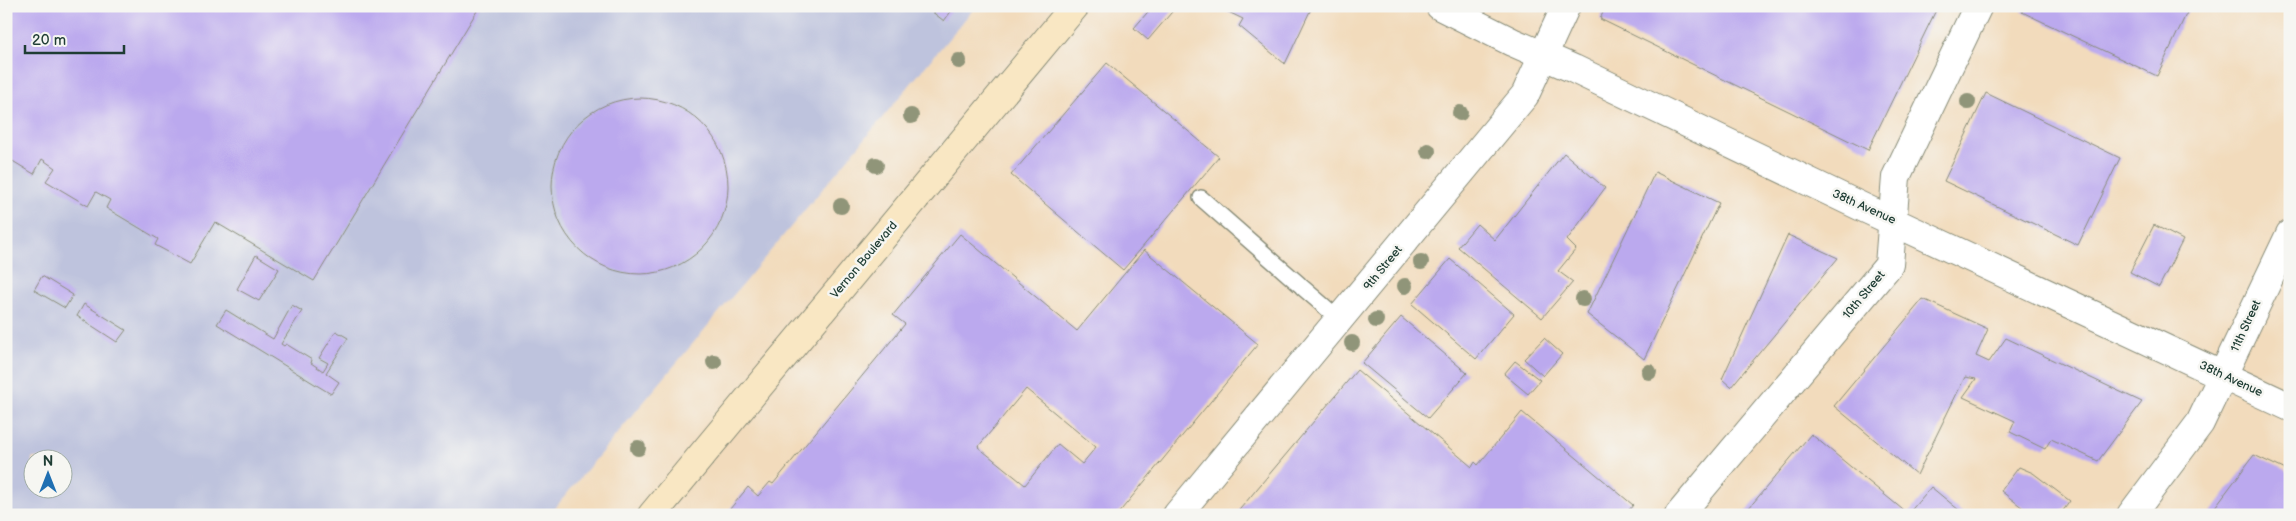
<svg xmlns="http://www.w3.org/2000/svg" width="2296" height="521" font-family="'Balsamiq Sans',sans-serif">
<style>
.industrial{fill:#bec3dd;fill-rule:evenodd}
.building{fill:#bba9ee;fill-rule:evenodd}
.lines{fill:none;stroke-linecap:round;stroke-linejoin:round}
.service-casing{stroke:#888c78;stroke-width:18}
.minor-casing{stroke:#888c78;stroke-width:30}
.secondary-casing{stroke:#888c78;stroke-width:30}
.service{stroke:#fff;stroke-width:15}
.minor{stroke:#fff;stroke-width:28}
.secondary{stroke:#f9e7c3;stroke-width:28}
.tree{fill:#909579}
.labels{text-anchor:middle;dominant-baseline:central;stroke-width:5;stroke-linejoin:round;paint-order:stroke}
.street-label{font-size:12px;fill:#1f3d34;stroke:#f6f6f2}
</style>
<rect width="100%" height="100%" fill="#f6f6f2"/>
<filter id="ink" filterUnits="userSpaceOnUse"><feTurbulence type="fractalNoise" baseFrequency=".02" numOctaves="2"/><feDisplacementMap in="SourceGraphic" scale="10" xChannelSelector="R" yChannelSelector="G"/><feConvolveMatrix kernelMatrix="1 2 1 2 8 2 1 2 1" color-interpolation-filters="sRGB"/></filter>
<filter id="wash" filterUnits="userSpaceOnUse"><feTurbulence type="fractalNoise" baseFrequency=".0096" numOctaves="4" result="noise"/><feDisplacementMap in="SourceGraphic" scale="20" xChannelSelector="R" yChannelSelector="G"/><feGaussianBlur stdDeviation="1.12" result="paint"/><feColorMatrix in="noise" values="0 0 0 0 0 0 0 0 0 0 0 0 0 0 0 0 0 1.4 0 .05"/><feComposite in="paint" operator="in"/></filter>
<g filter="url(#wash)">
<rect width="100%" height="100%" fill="#f2dbbc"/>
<!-- industrial -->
<path class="industrial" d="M6 6H976L549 515H6ZM32 458H62V488H32Z"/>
<g id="blocks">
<!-- building -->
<g class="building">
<path d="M6 6H480L314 281 215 222 190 264 155 245 158 239 106 208 110 200 96 192 88 206 46 181 55 168 42 159 34 174 6 157V142L9 139 6 137Z"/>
<path d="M935 6H955L944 21 931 11Z"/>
<path d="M1153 6H1177L1148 40 1134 28Z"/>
<path d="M1216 6H1304L1311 9 1285 64 1239 26 1243 19Z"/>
<path d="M1606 6H1938L1868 150 1600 19Z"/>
<path d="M2025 6H2190L2157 76 2022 12Z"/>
<path d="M1107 63 1219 157 1123 270 1011 175Z"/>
<path d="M1986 93 2120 158 2078 245 1944 181Z"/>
<circle cx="640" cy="186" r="88"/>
<path d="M1564 153 1605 188 1567 240 1576 249 1558 271 1573 282 1542 318 1458 247 1477 224 1495 240Z"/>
<path d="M1655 172 1719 203 1644 359 1587 314Z"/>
<path d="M2154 225 2183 240 2159 287 2130 272Z"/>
<path d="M960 234 1077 331 1144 250 1258 344 1117 515H725L748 487 758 496 770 482 773 484 905 324 893 315ZM1026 389 1096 447 1082 464 1058 444 1025 485 978 447Z"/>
<path d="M1788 235 1838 258 1731 387 1722 379Z"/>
<path d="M256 255 279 269 259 301 237 289Z"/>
<path d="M1450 259 1514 314 1476 359 1412 304Z"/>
<path d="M42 276 73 295 65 308 34 290Z"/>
<path d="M1923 299 1988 329 1976 356 1989 362 2006 338 2142 402 2098 461 2051 439 2045 449 2010 432 2015 421 1963 397 1976 379 1965 377 1917 475 1834 406Z"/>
<path d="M84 304 126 330 117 342 77 316Z"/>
<path d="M292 305 302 311 281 344 284 346 286 344 312 360 311 363 323 371 328 363 319 358 336 331 348 338 326 373 339 382 331 394 217 324 226 310 273 339Z"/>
<path d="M1401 317 1467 373 1428 418 1362 363Z"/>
<path d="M1544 338 1562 354 1543 376 1524 359Z"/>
<path d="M1515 361 1540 380 1528 394 1504 374Z"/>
<path d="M1357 370 1472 467 1475 462 1478 465 1522 412 1633 505 1625 515H1235Z"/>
<path d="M1811 434 1908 514 1931 487 1965 515H1743Z"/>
<path d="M2254 455 2290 472V515H2209Z"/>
<path d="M2019 467 2033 473 2070 501 2060 515H2032L2001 491Z"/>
</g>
</g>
</g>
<g filter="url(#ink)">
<use href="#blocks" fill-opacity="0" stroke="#888c78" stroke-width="1"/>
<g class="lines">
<defs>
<g id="service">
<path d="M1201 198 1299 284"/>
<path d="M1302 287 1340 320"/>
</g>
<g id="minor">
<path d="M1440 6 1512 42 1574 69 1862 207 2290 407"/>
<path d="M1177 515 1525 95 1566 6"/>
<path d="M1679 515 1889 265 1896 177 1978 6"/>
<path d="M2131 515 2200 423 2290 234"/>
</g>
<path id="secondary" d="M652 515 1075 6"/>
</defs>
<!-- service casing -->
<use href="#service" class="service-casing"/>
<!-- minor casing -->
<use href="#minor" class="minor-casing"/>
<!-- secondary casing -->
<use href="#secondary" class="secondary-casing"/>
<!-- service -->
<use href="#service" class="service"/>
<!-- minor -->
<use href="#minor" class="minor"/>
<!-- secondary -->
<use href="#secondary" class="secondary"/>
</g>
<!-- trees -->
<g class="tree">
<circle cx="959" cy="61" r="8"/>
<circle cx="1968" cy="102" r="8"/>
<circle cx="1460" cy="113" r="8"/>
<circle cx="911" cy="116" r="8"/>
<circle cx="1428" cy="151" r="8"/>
<circle cx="876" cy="165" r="8"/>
<circle cx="841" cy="206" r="8"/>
<circle cx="1421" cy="262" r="8"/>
<circle cx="1405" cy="286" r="8"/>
<circle cx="1583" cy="299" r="8"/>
<circle cx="1376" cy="320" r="8"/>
<circle cx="1352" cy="343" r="8"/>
<circle cx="714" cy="362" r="8"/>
<circle cx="1649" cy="372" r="8"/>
<circle cx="638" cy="448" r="8"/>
</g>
</g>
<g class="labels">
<!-- street labels -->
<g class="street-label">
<text transform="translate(1864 207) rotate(24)">38th Avenue</text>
<text transform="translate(864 260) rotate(-50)">Vernon Boulevard</text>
<text transform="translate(1383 268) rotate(-51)">9th Street</text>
<text transform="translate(1864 295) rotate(-50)">10th Street</text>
<text transform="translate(2246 326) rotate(-65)">11th Street</text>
<text transform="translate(2231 379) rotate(25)">38th Avenue</text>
</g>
</g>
<!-- margin -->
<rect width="2296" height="521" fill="none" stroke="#f6f6f2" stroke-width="25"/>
<!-- north arrow -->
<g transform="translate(48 474)"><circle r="24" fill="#f6f6f2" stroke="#a0aca6"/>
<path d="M0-4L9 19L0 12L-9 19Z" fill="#1f6fb2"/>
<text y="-8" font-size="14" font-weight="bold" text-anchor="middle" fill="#1f3d34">N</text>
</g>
<!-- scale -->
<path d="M25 45v8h99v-8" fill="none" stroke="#1f3d34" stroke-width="2.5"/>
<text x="32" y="45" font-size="15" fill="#1f3d34" stroke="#f6f6f2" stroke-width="4" paint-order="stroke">20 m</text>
</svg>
